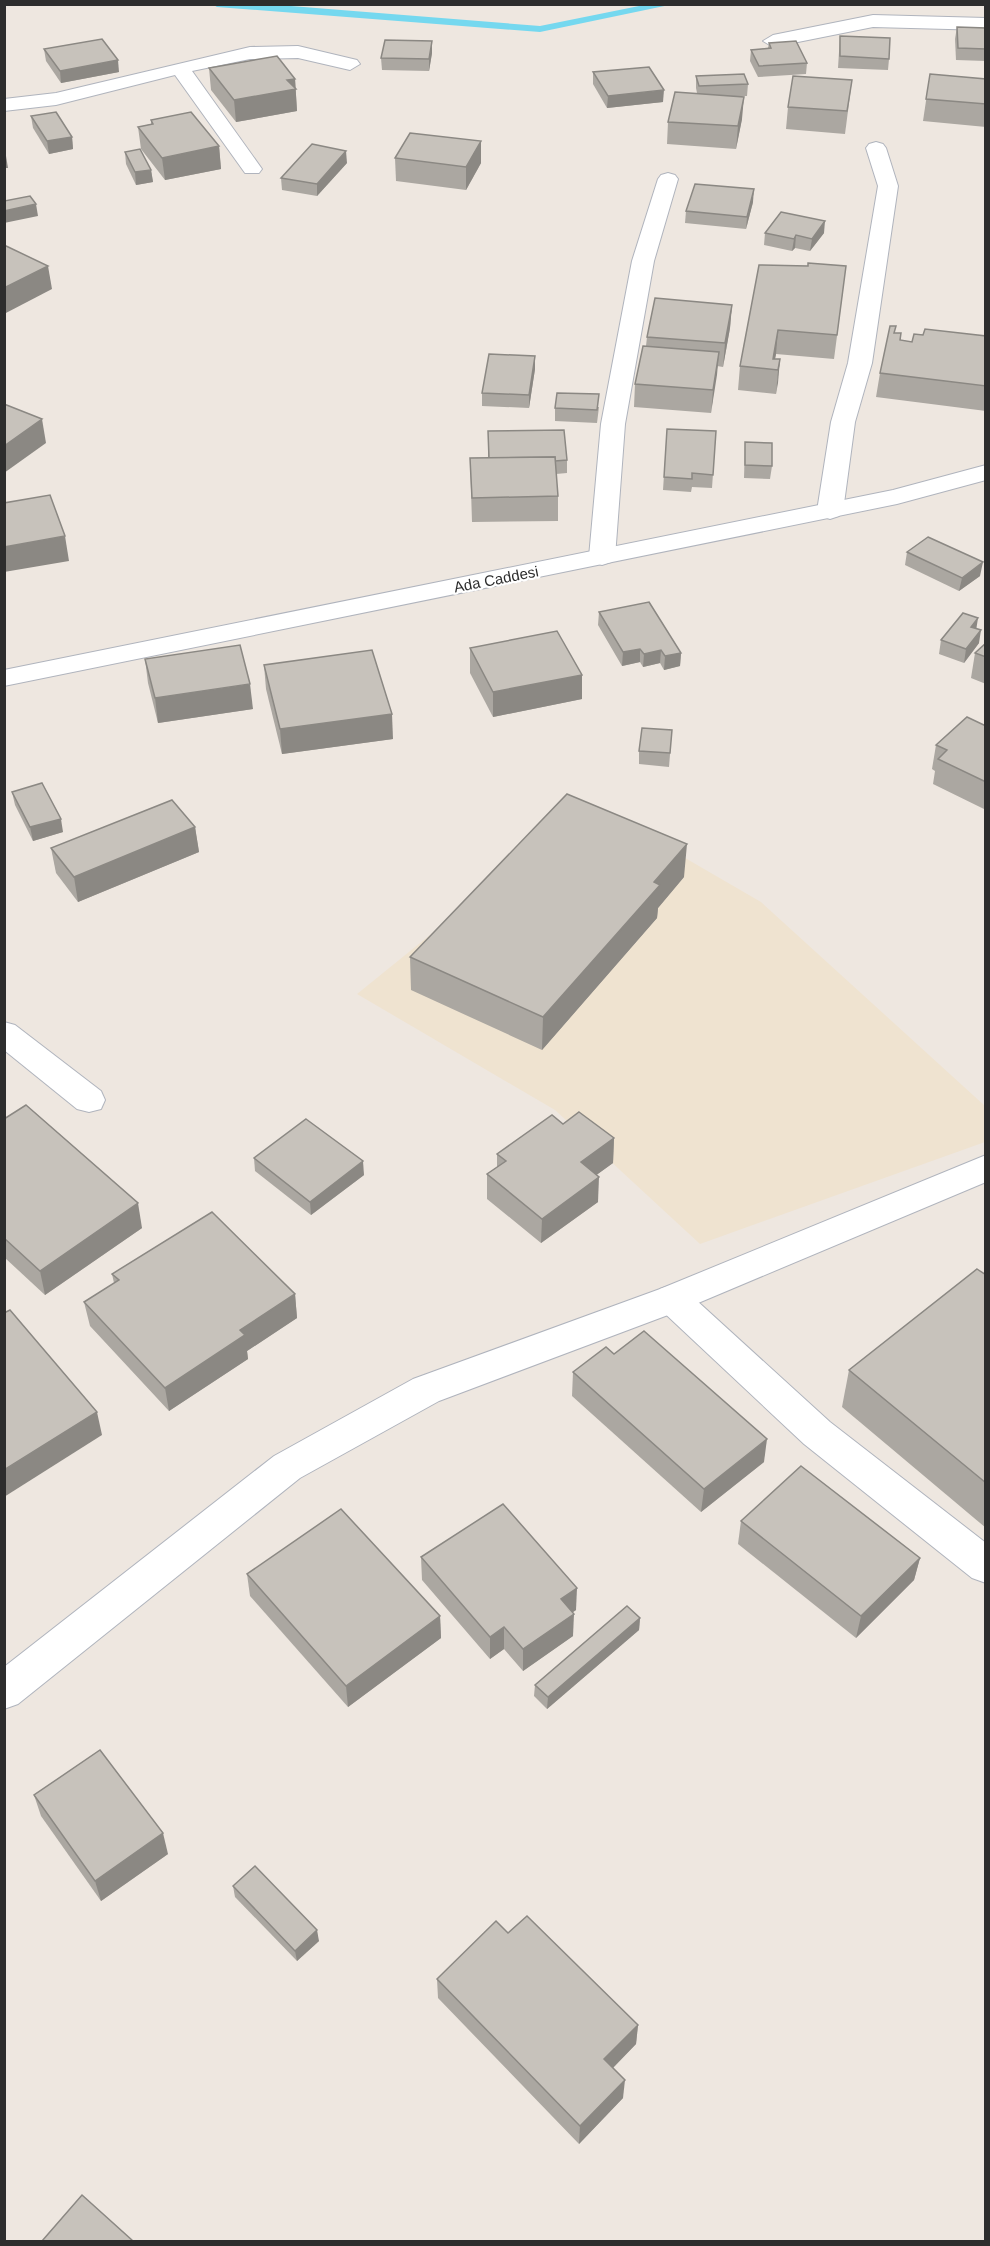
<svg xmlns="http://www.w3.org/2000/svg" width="990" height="2246" font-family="Arial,sans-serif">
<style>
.education{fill:#efe3d0}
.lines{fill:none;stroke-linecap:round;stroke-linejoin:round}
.stream{fill:#75d8ef;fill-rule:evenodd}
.street-casing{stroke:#b0b4bd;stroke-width:2}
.secondary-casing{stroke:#b0b4bd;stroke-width:2}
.street{fill:#fff;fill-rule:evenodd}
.secondary{fill:#fff;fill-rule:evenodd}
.wall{fill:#aba7a1}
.shaded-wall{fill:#8b8883}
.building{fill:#c7c2bb;stroke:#8b8883;stroke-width:1.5}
.labels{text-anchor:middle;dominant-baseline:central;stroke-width:4.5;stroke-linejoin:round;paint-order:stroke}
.far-street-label{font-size:15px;fill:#2d2d2d;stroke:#fff}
</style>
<rect width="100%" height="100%" fill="#eee7e0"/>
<!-- education -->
<path class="education" d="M592 804 761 902 985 1106V1142L700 1244 555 1110 357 994Z"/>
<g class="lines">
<!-- stream -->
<path class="stream" d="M212 4H266L540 26 649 4H674L540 32 217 7Z"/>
<defs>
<g id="street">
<path d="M873 15 986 18V30L873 27 773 47 763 41 773 35Z"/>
<path d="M298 46 357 60 360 64 350 70 298 58 250 59 192 71 262 169 259 173H245L175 75 56 105 4 111V99L56 93 250 47Z"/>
<path d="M876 142 883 144 886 148 898 186 872 363 855 422 843 511 839 516 830 519 821 516 817 511 831 422 848 363 878 186 866 148 869 144Z"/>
<path d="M668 173 675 175 678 179 654 261 625 424 615 557 611 562 602 565 593 562 589 557 601 424 632 261 658 179 661 175Z"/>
<path d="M4 1022 15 1025 101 1091 105 1100 101 1109 89 1112 77 1109 4 1050Z"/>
<path d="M672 1285 684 1289 830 1422 986 1543V1583L972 1578 804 1444 660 1309 654 1299 660 1289Z"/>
</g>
<g id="secondary">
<path d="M986 465V480L897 504 4 686V670L893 490Z"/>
<path d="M986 1155V1182L684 1309 439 1401 300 1478 18 1704 4 1709V1667L274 1456 413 1379 660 1289Z"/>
</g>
</defs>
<!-- street casing -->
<use href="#street" class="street-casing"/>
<!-- secondary casing -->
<use href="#secondary" class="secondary-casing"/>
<!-- street -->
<use href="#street" class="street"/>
<!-- secondary -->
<use href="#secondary" class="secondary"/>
</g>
<!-- wall -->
<g class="wall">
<path d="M957 27 986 28V61L956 60 955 39Z"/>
<path d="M840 36 889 59 888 70 838 68Z"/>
<path d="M769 43 807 63 806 74 758 77 750 61 751 50 768 48Z"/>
<path d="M44 49 119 72 61 83 46 61Z"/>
<path d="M432 53 429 71 382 70 381 58Z"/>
<path d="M209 68 295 79 297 111 236 122 211 90Z"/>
<path d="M593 72 663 102 607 108 593 84Z"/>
<path d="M930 74 986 79V127L923 121Z"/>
<path d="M696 76 748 84 747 96H735L742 119 736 149 667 144 668 122 697 93 696 88Z"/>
<path d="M852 80 845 134 786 129 788 107Z"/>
<path d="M31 116 72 137 73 149 49 154 33 128Z"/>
<path d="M151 120 219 146 221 169 165 180 141 149 138 127 151 124Z"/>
<path d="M481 141V163L466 190 396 181 395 158Z"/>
<path d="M125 152 151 170 153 182 136 185 126 164Z"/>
<path d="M347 163 317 196 282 190 281 178Z"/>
<path d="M753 202 746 229 685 223 686 211Z"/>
<path d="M765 233H824L810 251 795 248 792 251 764 245Z"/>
<path d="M759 265 843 290 834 359 776 354 775 359H780L776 394 738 390 740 366Z"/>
<path d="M732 305 730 328 723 367 717 366 711 413 634 407 635 384 646 346 647 337Z"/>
<path d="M895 333H901V340L912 342 923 335 986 336V411L876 397 880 373Z"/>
<path d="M535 369 529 408 482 406V393Z"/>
<path d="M599 407 597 423 555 421V408Z"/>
<path d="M667 429 716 431 712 488 692 487 691 492 663 490Z"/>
<path d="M488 431 567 460V473L556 474 558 496V521L472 522 470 458H488Z"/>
<path d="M745 442 772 466 770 479 744 478Z"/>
<path d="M907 552 980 576 959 591 905 565Z"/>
<path d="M599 612 681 653 680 666 664 670 660 663 643 667 640 662 622 666 598 625Z"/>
<path d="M941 640 979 643 964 663 939 654Z"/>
<path d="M986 643V684L971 678 975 653Z"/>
<path d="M470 648 582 675V699L493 717 470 673Z"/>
<path d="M145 659 253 709 158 723 148 683Z"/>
<path d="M264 665 393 739 282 754 266 689Z"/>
<path d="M986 726V810L933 784 935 771 932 769 936 745Z"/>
<path d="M672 730 669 767 639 764V751Z"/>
<path d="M12 792 63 832 33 841 15 805Z"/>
<path d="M195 827 199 852 78 902 56 873 51 848Z"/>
<path d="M684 877 658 908 657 918 542 1050 411 990 410 957Z"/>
<path d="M4 1119 142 1228 45 1295 4 1257Z"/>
<path d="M563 1124 614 1138 613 1163 596 1175 598 1202 541 1243 487 1199V1174L497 1167V1154Z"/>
<path d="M254 1158 364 1175 311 1215 255 1171Z"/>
<path d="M112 1274 295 1294 297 1318 247 1351 248 1359 169 1411 90 1326 84 1302 114 1283Z"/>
<path d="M986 1275V1528L842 1407 849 1370Z"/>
<path d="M614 1354 764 1462 701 1512 572 1396 573 1372Z"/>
<path d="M741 1521 920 1558 914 1580 856 1638 738 1544Z"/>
<path d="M421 1557 576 1610 573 1612V1636L523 1671 504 1649 490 1659 422 1580Z"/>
<path d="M247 1574 440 1616 441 1638 348 1707 250 1596Z"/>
<path d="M640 1618 639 1630 547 1709 534 1696 535 1685Z"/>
<path d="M34 1795 168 1854 101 1901 41 1816Z"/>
<path d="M233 1886 319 1941 297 1961 235 1897Z"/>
<path d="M508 1933 638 2025 636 2044 613 2068 623 2098 579 2144 438 1998 437 1979Z"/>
</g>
<!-- shaded-wall -->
<g class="shaded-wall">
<path d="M432 41V53L429 71V59Z"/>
<path d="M118 60 119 72 61 83 60 71Z"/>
<path d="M295 79 297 111 236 122 234 100 287 80Z"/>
<path d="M664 90 663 102 607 108 608 96Z"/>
<path d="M744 97 742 119 736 149 738 126Z"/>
<path d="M72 137 73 149 49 154 47 141Z"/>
<path d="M481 141V163L466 190V167Z"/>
<path d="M219 146 221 169 165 180 162 158Z"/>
<path d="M346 151 347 163 317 196V184Z"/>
<path d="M4 156H6L8 168H4Z"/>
<path d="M151 170 153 182 136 185 135 172Z"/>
<path d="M754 189 753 202 746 229 747 217Z"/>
<path d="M36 204 38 216 4 223V211Z"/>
<path d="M825 221 824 233 810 251 812 239Z"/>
<path d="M796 235 795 248 792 251 794 239Z"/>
<path d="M48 266 52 289 4 314V288Z"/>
<path d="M732 305 730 328 723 367 725 343Z"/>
<path d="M778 330 776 354 773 369V359Z"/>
<path d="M719 352 717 375 711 413 713 390Z"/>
<path d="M535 356V369L529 408V395Z"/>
<path d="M780 359 778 383 776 394 778 370Z"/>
<path d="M42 419 46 443 4 473V446Z"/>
<path d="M65 536 69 561 4 572V547Z"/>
<path d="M983 562 980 576 959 591 962 578Z"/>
<path d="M978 618 976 631 971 627Z"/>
<path d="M981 630 979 643 964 663 966 649Z"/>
<path d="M640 649V662L622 666 623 652Z"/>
<path d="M661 650 660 663 643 667 644 654Z"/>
<path d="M681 653 680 666 664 670 665 656Z"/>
<path d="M582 675V699L493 717V692Z"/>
<path d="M250 684 253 709 158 723 155 698Z"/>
<path d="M392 714 393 739 282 754 280 729Z"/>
<path d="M61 819 63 832 33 841 30 827Z"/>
<path d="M195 827 199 852 78 902 74 877Z"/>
<path d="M687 844 684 877 658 908 657 918 542 1050 543 1017 654 882Z"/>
<path d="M614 1138 613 1163 580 1187 581 1162Z"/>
<path d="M363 1161 364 1175 311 1215 310 1202Z"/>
<path d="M599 1177 598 1202 541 1243 542 1219Z"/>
<path d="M138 1203 142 1228 45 1295 40 1271Z"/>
<path d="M295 1294 297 1318 247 1351 248 1359 169 1411 165 1388 240 1330Z"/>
<path d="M97 1412 102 1435 4 1497V1470Z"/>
<path d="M767 1439 764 1462 701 1512 704 1489Z"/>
<path d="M920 1558 914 1580 856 1638 861 1616Z"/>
<path d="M577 1588 576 1610 560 1621 561 1599Z"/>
<path d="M574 1614 573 1636 523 1671V1649Z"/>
<path d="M440 1616 441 1638 348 1707 346 1686Z"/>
<path d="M640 1618 639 1630 547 1709 548 1697Z"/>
<path d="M504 1627V1649L490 1659V1637Z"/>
<path d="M163 1833 168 1854 101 1901 95 1881Z"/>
<path d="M317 1930 319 1941 297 1961 295 1951Z"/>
<path d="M638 2025 636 2044 603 2078 604 2059Z"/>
<path d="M625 2080 623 2098 579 2144 580 2126Z"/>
</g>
<!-- building -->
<g class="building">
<path d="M957 27 986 28V49L958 48Z"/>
<path d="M840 36 890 38 889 59 840 56Z"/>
<path d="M102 39 118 60 60 71 44 49Z"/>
<path d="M385 40 432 41 429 59 381 58Z"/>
<path d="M796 41 807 63 759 66 751 50 771 48 769 43Z"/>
<path d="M277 56 295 79 287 80 296 89 234 100 209 68Z"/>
<path d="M649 67 664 90 608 96 593 72Z"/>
<path d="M744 74 748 84 699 86 696 76Z"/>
<path d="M930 74 986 79V104L926 99Z"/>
<path d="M793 76 852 80 847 111 788 107Z"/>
<path d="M675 92 744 97 738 126 668 122Z"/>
<path d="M56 112 72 137 47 141 31 116Z"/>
<path d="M191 112 219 146 162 158 138 127 153 124 151 120Z"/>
<path d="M410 133 481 141 466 167 395 158Z"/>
<path d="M312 144 346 151 317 184 281 178Z"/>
<path d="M140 149 151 170 135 172 125 152Z"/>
<path d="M695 184 754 189 747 217 686 211Z"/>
<path d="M30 196 36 204 4 211V201Z"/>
<path d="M781 212 825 221 812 239 796 235 794 239 765 233Z"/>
<path d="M4 245 48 266 4 288Z"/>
<path d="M808 263 846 266 837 335 778 330 773 359H780L778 370 740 366 759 265 808 266Z"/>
<path d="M655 298 732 305 725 343 647 337Z"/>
<path d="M890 326H896L894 333H901L900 340 912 342 914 334 923 335 925 329 986 336V386L880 373Z"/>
<path d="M643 346 719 352 713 390 635 384Z"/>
<path d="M489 354 535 356 529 395 482 393Z"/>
<path d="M557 393 599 394 597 410 555 408Z"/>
<path d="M4 404 42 419 4 446Z"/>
<path d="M667 429 716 431 713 475 692 473V479L664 477Z"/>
<path d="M564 430 567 460 555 461V457L489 458 488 431Z"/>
<path d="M745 442 772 443V466L745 465Z"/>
<path d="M555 457 558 496 472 498 470 458Z"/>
<path d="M50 495 65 536 4 547V503Z"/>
<path d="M928 537 983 562 962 578 907 552Z"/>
<path d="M649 602 681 653 665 656 661 650 644 654 640 649 623 652 599 612Z"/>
<path d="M963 613 978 618 971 627 981 630 966 649 941 640Z"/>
<path d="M557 631 582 675 493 692 470 648Z"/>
<path d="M986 643V657L975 653Z"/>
<path d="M240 645 250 684 155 698 145 659Z"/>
<path d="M372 650 392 714 280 729 264 665Z"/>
<path d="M967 717 986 726V782L938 759 947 750 936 745Z"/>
<path d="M642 728 672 730 670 753 639 751Z"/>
<path d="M42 783 61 819 30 827 12 792Z"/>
<path d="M567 794 687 844 654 882 660 885 543 1017 410 957Z"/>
<path d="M172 800 195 827 74 877 51 848Z"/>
<path d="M26 1105 138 1203 40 1271 4 1238V1119Z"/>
<path d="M579 1112 614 1138 581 1162 599 1177 542 1219 487 1174 506 1161 497 1154 552 1115 563 1124Z"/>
<path d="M306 1119 363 1161 310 1202 254 1158Z"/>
<path d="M212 1212 295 1294 240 1330 245 1335 165 1388 84 1302 119 1280 112 1274Z"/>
<path d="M977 1269 986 1275V1483L849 1370Z"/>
<path d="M10 1310 97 1412 4 1470V1313Z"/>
<path d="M644 1331 767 1439 704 1489 573 1372 606 1347 614 1354Z"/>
<path d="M801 1466 920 1558 861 1616 741 1521Z"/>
<path d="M503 1504 577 1588 561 1599 574 1614 523 1649 504 1627 490 1637 421 1557Z"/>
<path d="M341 1509 440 1616 346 1686 247 1574Z"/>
<path d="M627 1606 640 1618 548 1697 535 1685Z"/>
<path d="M100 1750 163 1833 95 1881 34 1795Z"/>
<path d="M255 1866 317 1930 295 1951 233 1886Z"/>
<path d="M527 1916 638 2025 604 2059 625 2080 580 2126 437 1979 496 1921 508 1933Z"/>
<path d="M82 2195 133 2241H42Z"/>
</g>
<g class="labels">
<!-- far-street labels -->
<g class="far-street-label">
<text transform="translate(496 579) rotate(-11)">Ada Caddesi</text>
</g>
</g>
<!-- border -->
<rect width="990" height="2246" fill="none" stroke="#2d2d2d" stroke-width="12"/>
</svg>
